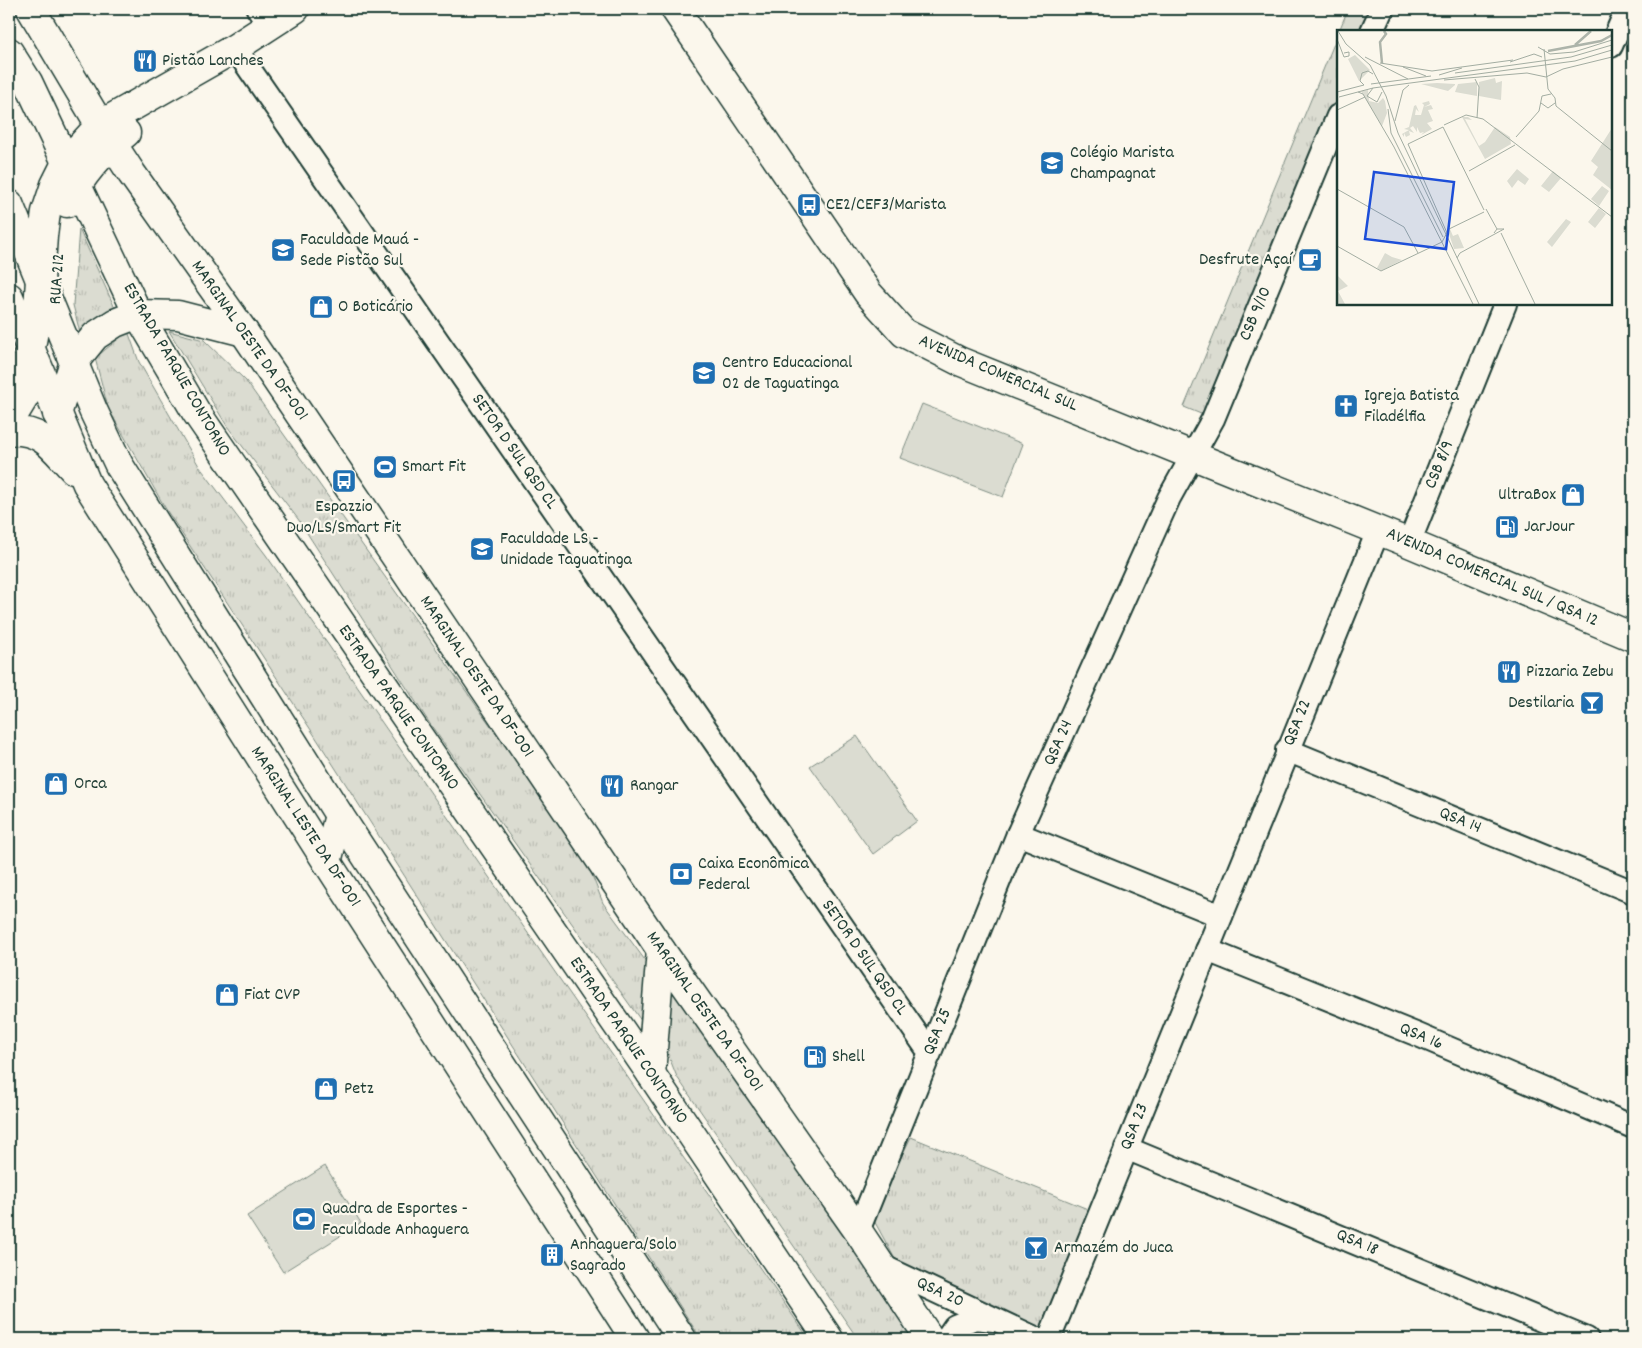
<svg xmlns="http://www.w3.org/2000/svg" width="1642" height="1348" font-family="Dekko,sans-serif">
<style>
.grass{fill:url(#grass-tufts);stroke:#7d8c82}
.pitch{fill:#dbdcd1;stroke:#7d8c82}
.lines{fill:none;stroke-linecap:round;stroke-linejoin:round}
.minor-casing{stroke:#1f3d34;stroke-width:26}
.major-casing{stroke:#1f3d34;stroke-width:31}
.highway-casing{stroke:#1f3d34;stroke-width:31}
.minor{stroke:#fbf7ec;stroke-width:22}
.major{stroke:#fbf7ec;stroke-width:28}
.highway{stroke:#fbf7ec;stroke-width:28}
.labels{text-anchor:middle;dominant-baseline:central;stroke-width:4.5;stroke-linejoin:round;paint-order:stroke}
.poi-label{font-size:18px;fill:#1f3d34;stroke:#fbf7ec;text-anchor:start}
.street-label{font-size:18px;fill:#1f3d34;stroke:#fbf7ec}
.inset-river{fill:none;stroke:#adb4aa;stroke-width:2.5}
.inset-road{fill:none;stroke:#a3ada2;stroke-width:1}
.view{fill:#1d4ed8;fill-opacity:0.15;stroke:#1d4ed8;stroke-width:2.5}
.inset-edge{fill:none;stroke:#1f3d34;stroke-width:2.5}
</style>
<defs>
<pattern id="grass-tufts" width="24" height="20" patternUnits="userSpaceOnUse" patternTransform="scale(1.25)"><rect width="24" height="20" fill="#dbdcd1"/><path d="M3 7l-1-3M5 7V3M7 7l1-3M15 17l-1-3M17 17v-4M19 17l1-3" fill="none" stroke="#bcbeb4"/></pattern>
</defs>
<rect width="100%" height="100%" fill="#fbf7ec"/>
<filter id="ink" filterUnits="userSpaceOnUse"><feTurbulence type="fractalNoise" baseFrequency=".02" numOctaves="2"/><feDisplacementMap in="SourceGraphic" scale="10" xChannelSelector="R" yChannelSelector="G"/><feConvolveMatrix kernelMatrix="1 2 1 2 8 2 1 2 1" color-interpolation-filters="sRGB"/></filter>
<g filter="url(#ink)">
<!-- grass -->
<g class="grass">
<path d="M1348 9H1382L1372 31H1339Z"/>
<path d="M1338 34V116L1213 419 1184 407Z"/>
<path d="M79 229 119 317 82 341 73 305Z"/>
<path d="M128 331 139 362 199 466 266 555 809 1339H701L313 733 167 511 108 408 95 358Z"/>
<path d="M169 331 204 340 246 381 586 860 603 903 650 967 647 1029 430 724 298 519 227 426Z"/>
<path d="M672 985 918 1339H858L677 1077 667 1052Z"/>
<path d="M911 1137 1095 1212 1048 1333 901 1270 872 1217Z"/>
</g>
<!-- pitch -->
<g class="pitch">
<path d="M922 404 1023 444 1003 497 900 458Z"/>
<path d="M857 736 917 821 873 854 810 766Z"/>
<path d="M325 1166 361 1223 283 1272 247 1216Z"/>
</g>
<g class="lines">
<defs>
<g id="minor">
<path d="M258 9 269 26"/>
<path d="M1372 31 1382 9"/>
<path d="M1611 46 1627 9"/>
<path d="M235 48 930 1053"/>
<path d="M1409 543 1505 304"/>
<path d="M1287 750 1633 892"/>
<path d="M1018 834 1221 916"/>
<path d="M1207 950 1418 1035 1633 1127"/>
<path d="M1126 1148 1587 1339"/>
<path d="M858 1231 1018 834 1169 498 1213 419 1338 116"/>
<path d="M882 1266 1037 1339"/>
<path d="M946 1339 955 1326 975 1318 994 1320"/>
<path d="M1049 1339 1378 531"/>
</g>
<g id="major">
<path d="M31 9 100 125 132 174 244 332 661 950 858 1231 930 1339"/>
<path d="M675 9 868 293 904 333 959 361 1409 543 1633 637"/>
<path d="M67 203C82 174 100 153 126 133"/>
<path d="M9 297 87 484 327 862 635 1339"/>
<path d="M9 395 21 376 31 347 38 309 43 236 46 212 55 185 67 161 100 125 235 48 295 9"/>
<path d="M57 414 74 362 95 336 115 323 138 314 178 315 244 332"/>
<path d="M9 419 16 411 33 383"/>
<path d="M9 431C43 429 53 448 74 470"/>
</g>
<g id="highway">
<path d="M9 52 28 82 138 314 196 412 651 1074 829 1339"/>
<path d="M9 204 93 410 119 465 339 815 682 1339"/>
<path d="M327 862 339 815"/>
<path d="M651 1074 661 950"/>
</g>
</defs>
<!-- minor casing -->
<use href="#minor" class="minor-casing"/>
<!-- major casing -->
<use href="#major" class="major-casing"/>
<!-- highway casing -->
<use href="#highway" class="highway-casing"/>
<!-- minor -->
<use href="#minor" class="minor"/>
<!-- major -->
<use href="#major" class="major"/>
<!-- highway -->
<use href="#highway" class="highway"/>
</g>
</g>
<!-- icons -->
<defs>
<symbol id="restaurant-square" viewBox="-11 -11 22 22"><rect x="-9" y="-9" width="18" height="18" rx="4" fill="#1f6fb2" stroke="#fbf7ec"/><path d="M-5-6h1v4h1v-4h1v4h1v-4h1v5L-1.5 .5V6h-2V.5L-5-1ZM5-6V6H3V1.5H1.5Q1.5-4 5-6Z" fill="#fff"/></symbol>
<symbol id="university-square" viewBox="-11 -11 22 22"><rect x="-9" y="-9" width="18" height="18" rx="4" fill="#1f6fb2" stroke="#fbf7ec"/><path d="M0-5L7-2L0 1L-7-2ZM-4 1L0 2.5L4 1V4Q0 6-4 4Z" fill="#fff"/></symbol>
<symbol id="bus-square" viewBox="-11 -11 22 22"><rect x="-9" y="-9" width="18" height="18" rx="4" fill="#1f6fb2" stroke="#fbf7ec"/><path d="M-5-6H5V4H4V6H2V4H-2V6H-4V4H-5ZM-3.5-4V0h7V-4ZM-3.5 1.2v1.5H-2V1.2ZM2 1.2v1.5H3.5V1.2Z" fill="#fff"/></symbol>
<symbol id="cafe-square" viewBox="-11 -11 22 22"><rect x="-9" y="-9" width="18" height="18" rx="4" fill="#1f6fb2" stroke="#fbf7ec"/><path d="M-5.5-4.5H6V0H3Q3 3.5 0 3.5H-2.5Q-5.5 3.5-5.5 0ZM3-3.2v2h1.7v-2ZM-6 4.5H4V6H-6Z" fill="#fff"/></symbol>
<symbol id="shop-square" viewBox="-11 -11 22 22"><rect x="-9" y="-9" width="18" height="18" rx="4" fill="#1f6fb2" stroke="#fbf7ec"/><path d="M-5-2.5h2.3a2.7 3.5 0 0 1 5.4 0H5L5.5 6h-11ZM-1.5-2.5h3a1.5 2.3 0 0 0-3 0Z" fill="#fff"/></symbol>
<symbol id="school-square" viewBox="-11 -11 22 22"><rect x="-9" y="-9" width="18" height="18" rx="4" fill="#1f6fb2" stroke="#fbf7ec"/><path d="M0-5L7-2L0 1L-7-2ZM-4 1L0 2.5L4 1V4Q0 6-4 4Z" fill="#fff"/></symbol>
<symbol id="church-square" viewBox="-11 -11 22 22"><rect x="-9" y="-9" width="18" height="18" rx="4" fill="#1f6fb2" stroke="#fbf7ec"/><path d="M-1.2-6h2.4v3.5h3.3v2.4h-3.3V6h-2.4V-.1h-3.3v-2.4h3.3Z" fill="#fff"/></symbol>
<symbol id="stadium-square" viewBox="-11 -11 22 22"><rect x="-9" y="-9" width="18" height="18" rx="4" fill="#1f6fb2" stroke="#fbf7ec"/><path d="M0-5a6.5 5 0 1 0 0 10a6.5 5 0 1 0 0-10ZM-3.5-1.8h7v3.6h-7Z" fill="#fff"/></symbol>
<symbol id="fuel-square" viewBox="-11 -11 22 22"><rect x="-9" y="-9" width="18" height="18" rx="4" fill="#1f6fb2" stroke="#fbf7ec"/><path d="M-5.5-6h7V0h2V4h1.3V-2.5L3-4.5l.8-.8L6-3V5H2.5V1h-1V6h-7ZM-4.2-4.7v3.2H.2V-4.7Z" fill="#fff"/></symbol>
<symbol id="bar-square" viewBox="-11 -11 22 22"><rect x="-9" y="-9" width="18" height="18" rx="4" fill="#1f6fb2" stroke="#fbf7ec"/><path d="M-6-5H6L.8 .8V4.5H3.5V6h-7V4.5H-.8V.8Z" fill="#fff"/></symbol>
<symbol id="bank-square" viewBox="-11 -11 22 22"><rect x="-9" y="-9" width="18" height="18" rx="4" fill="#1f6fb2" stroke="#fbf7ec"/><path d="M-6-4H6V4H-6ZM0-2.3a2.3 2.3 0 1 0 0 4.6a2.3 2.3 0 1 0 0-4.6Z" fill="#fff"/></symbol>
<symbol id="building-square" viewBox="-11 -11 22 22"><rect x="-9" y="-9" width="18" height="18" rx="4" fill="#1f6fb2" stroke="#fbf7ec"/><path d="M-4-6H4V6H1V3H-1V6H-4ZM-2.5-4.3h1.7v1.8h-1.7ZM.8-4.3h1.7v1.8H.8ZM-2.5-1h1.7V.8h-1.7ZM.8-1h1.7V.8H.8Z" fill="#fff"/></symbol>
</defs>
<g fill-rule="evenodd">
<use href="#restaurant-square" x="131" y="47" width="28" height="28"/>
<use href="#university-square" x="1038" y="149" width="28" height="28"/>
<use href="#bus-square" x="795" y="191" width="28" height="28"/>
<use href="#university-square" x="269" y="236" width="28" height="28"/>
<use href="#cafe-square" x="1296" y="246" width="28" height="28"/>
<use href="#shop-square" x="307" y="293" width="28" height="28"/>
<use href="#school-square" x="690" y="359" width="28" height="28"/>
<use href="#church-square" x="1332" y="392" width="28" height="28"/>
<use href="#stadium-square" x="371" y="453" width="28" height="28"/>
<use href="#bus-square" x="330" y="467" width="28" height="28"/>
<use href="#shop-square" x="1559" y="481" width="28" height="28"/>
<use href="#fuel-square" x="1493" y="513" width="28" height="28"/>
<use href="#university-square" x="468" y="535" width="28" height="28"/>
<use href="#restaurant-square" x="1495" y="658" width="28" height="28"/>
<use href="#bar-square" x="1578" y="689" width="28" height="28"/>
<use href="#shop-square" x="42" y="770" width="28" height="28"/>
<use href="#restaurant-square" x="598" y="772" width="28" height="28"/>
<use href="#bank-square" x="667" y="860" width="28" height="28"/>
<use href="#shop-square" x="213" y="981" width="28" height="28"/>
<use href="#fuel-square" x="801" y="1043" width="28" height="28"/>
<use href="#shop-square" x="312" y="1075" width="28" height="28"/>
<use href="#stadium-square" x="290" y="1205" width="28" height="28"/>
<use href="#bar-square" x="1022" y="1234" width="28" height="28"/>
<use href="#building-square" x="538" y="1241" width="28" height="28"/>
</g>
<g class="labels">
<!-- poi labels -->
<g class="poi-label">
<text x="162" y="61">Pistão Lanches</text>
<text x="1070" y="153">Colégio Marista<tspan x="1070" dy="21">Champagnat</tspan></text>
<text x="826" y="205">CE2/CEF3/Marista</text>
<text x="300" y="240">Faculdade Mauá -<tspan x="300" dy="21">Sede Pistão Sul</tspan></text>
<text x="1292" y="260" text-anchor="end">Desfrute Açaí</text>
<text x="338" y="307">O Boticário</text>
<text x="722" y="363">Centro Educacional<tspan x="722" dy="21">02 de Taguatinga</tspan></text>
<text x="1364" y="396">Igreja Batista<tspan x="1364" dy="21">Filadélfia</tspan></text>
<text x="402" y="467">Smart Fit</text>
<text x="1556" y="495" text-anchor="end">UltraBox</text>
<text x="344" y="507" text-anchor="middle">Espazzio<tspan x="344" dy="21">Duo/LS/Smart Fit</tspan></text>
<text x="1524" y="527">JarJour</text>
<text x="500" y="539">Faculdade LS -<tspan x="500" dy="21">Unidade Taguatinga</tspan></text>
<text x="1526" y="672">Pizzaria Zebu</text>
<text x="1574" y="703" text-anchor="end">Destilaria</text>
<text x="74" y="784">Orca</text>
<text x="630" y="786">Rangar</text>
<text x="698" y="864">Caixa Econômica<tspan x="698" dy="21">Federal</tspan></text>
<text x="244" y="995">Fiat CVP</text>
<text x="832" y="1057">Shell</text>
<text x="344" y="1089">Petz</text>
<text x="322" y="1209">Quadra de Esportes -<tspan x="322" dy="21">Faculdade Anhaguera</tspan></text>
<text x="570" y="1245">Anhaguera/Solo<tspan x="570" dy="21">Sagrado</tspan></text>
<text x="1054" y="1248">Armazém do Juca</text>
</g>
<!-- street labels -->
<g class="street-label">
<text transform="translate(58 279) rotate(-86)">RUA 212</text>
<text transform="translate(1256 314) rotate(-67)">CSB 9/10</text>
<text transform="translate(249 341) rotate(55)">MARGINAL OESTE DA DF-001</text>
<text transform="translate(176 370) rotate(60)">ESTRADA PARQUE CONTORNO</text>
<text transform="translate(998 374) rotate(23)">AVENIDA COMERCIAL SUL</text>
<text transform="translate(514 452) rotate(55)">SETOR D SUL QSD CL</text>
<text transform="translate(1440 465) rotate(-68)">CSB 8/9</text>
<text transform="translate(1492 578) rotate(23)">AVENIDA COMERCIAL SUL / QSA 12</text>
<text transform="translate(476 677) rotate(56)">MARGINAL OESTE DA DF-001</text>
<text transform="translate(398 708) rotate(55)">ESTRADA PARQUE CONTORNO</text>
<text transform="translate(1298 723) rotate(-68)">QSA 22</text>
<text transform="translate(1059 743) rotate(-66)">QSA 24</text>
<text transform="translate(1460 821) rotate(22)">QSA 14</text>
<text transform="translate(305 827) rotate(57)">MARGINAL LESTE DA DF-001</text>
<text transform="translate(864 958) rotate(55)">SETOR D SUL QSD CL</text>
<text transform="translate(704 1012) rotate(55)">MARGINAL OESTE DA DF-001</text>
<text transform="translate(938 1032) rotate(-68)">QSA 25</text>
<text transform="translate(1421 1037) rotate(23)">QSA 16</text>
<text transform="translate(628 1041) rotate(56)">ESTRADA PARQUE CONTORNO</text>
<text transform="translate(1135 1127) rotate(-68)">QSA 23</text>
<text transform="translate(1357 1243) rotate(23)">QSA 18</text>
<text transform="translate(940 1293) rotate(25)">QSA 20</text>
</g>
</g>
<!-- overview -->
<g transform="translate(1337 30)">
<rect width="275" height="275" fill="#fbf7ec"/>
<path d="M18 25 33 40 22 51 11 29ZM158 48 159 53 165 51 164 70 142 66V52ZM140 52V66L118 62 121 54ZM100 53 118 54V55L111 61 84 54ZM31 60 32 71 41 73 46 68 48 71 50 83 45 96 24 61ZM92 71 93 74 87 77 94 75 96 79 91 80 96 91 90 93 95 99 84 105 87 102 83 103 80 97V102L76 96 73 98 77 103 72 101 73 105 69 107 67 103V107L65 104 72 100 67 99 72 97 77 76 79 75 82 82 79 79 78 85H84L87 75 85 73ZM125 87H131L135 90 128 89 142 116 148 112 158 97 173 107 174 114 148 129ZM275 98V160L256 145 261 137 254 131ZM180 139 192 149 188 155 181 150 175 158 170 151ZM216 141 224 148 212 162 204 156ZM265 156 272 161 262 176 254 169ZM262 178 269 184 258 198 251 192ZM229 189 234 192 215 217 210 212ZM113 199 116 206 121 204 127 218 117 219 111 201ZM48 223 55 227 65 230 44 241 40 238ZM0 245 11 256 1 261 8 274H0Z" fill="#dbdcd1"/>
<path class="inset-river" d="M238 15 254 1M211 21 264 11 275 5M45 33 43 12 49 4 47 1"/>
<path class="inset-road" d="M1 1 9 14 33 35 49 66 61 103 142 274M0 9 7 27 12 26V22L7 23M201 17 213 24 237 22 275 10M207 19 211 59 218 68 219 76 275 121M28 27 71 49M173 32 197 24 205 27M43 33 95 41 176 30M66 37 89 46M118 43 234 27 275 15M102 45 125 38M138 49 142 57 140 88M107 50 190 43 209 47 226 39 275 27M34 54 94 46M27 55 23 51 25 43 31 41 36 44M0 62 27 55M21 62 26 64 57 117 136 274M45 62 40 72 30 66 36 58 238 31 275 20M2 67 36 58M204 73 211 78 218 73M51 79 54 103 106 207M0 80 28 67M58 91 66 60 72 55M107 95 129 85 146 89 275 187M179 107 202 81 205 66 214 64M132 141 178 115M0 159 67 197 81 223M149 179 160 199M110 203 71 114 106 97 147 180M164 203 198 274M0 216 44 241 105 212 112 199 147 182M120 228 123 223 167 199H160L157 203"/>
<path class="view" d="M37 142 117 152 109 219 28 209Z"/>
<rect width="275" height="275" class="inset-edge"/>
</g>
<!-- margin -->
<rect width="1642" height="1348" fill="none" stroke="#fbf7ec" stroke-width="30"/>
<rect x="15" y="15" width="1612" height="1318" fill="none" stroke="#1f3d34" stroke-width="2" filter="url(#ink)"/>
</svg>
